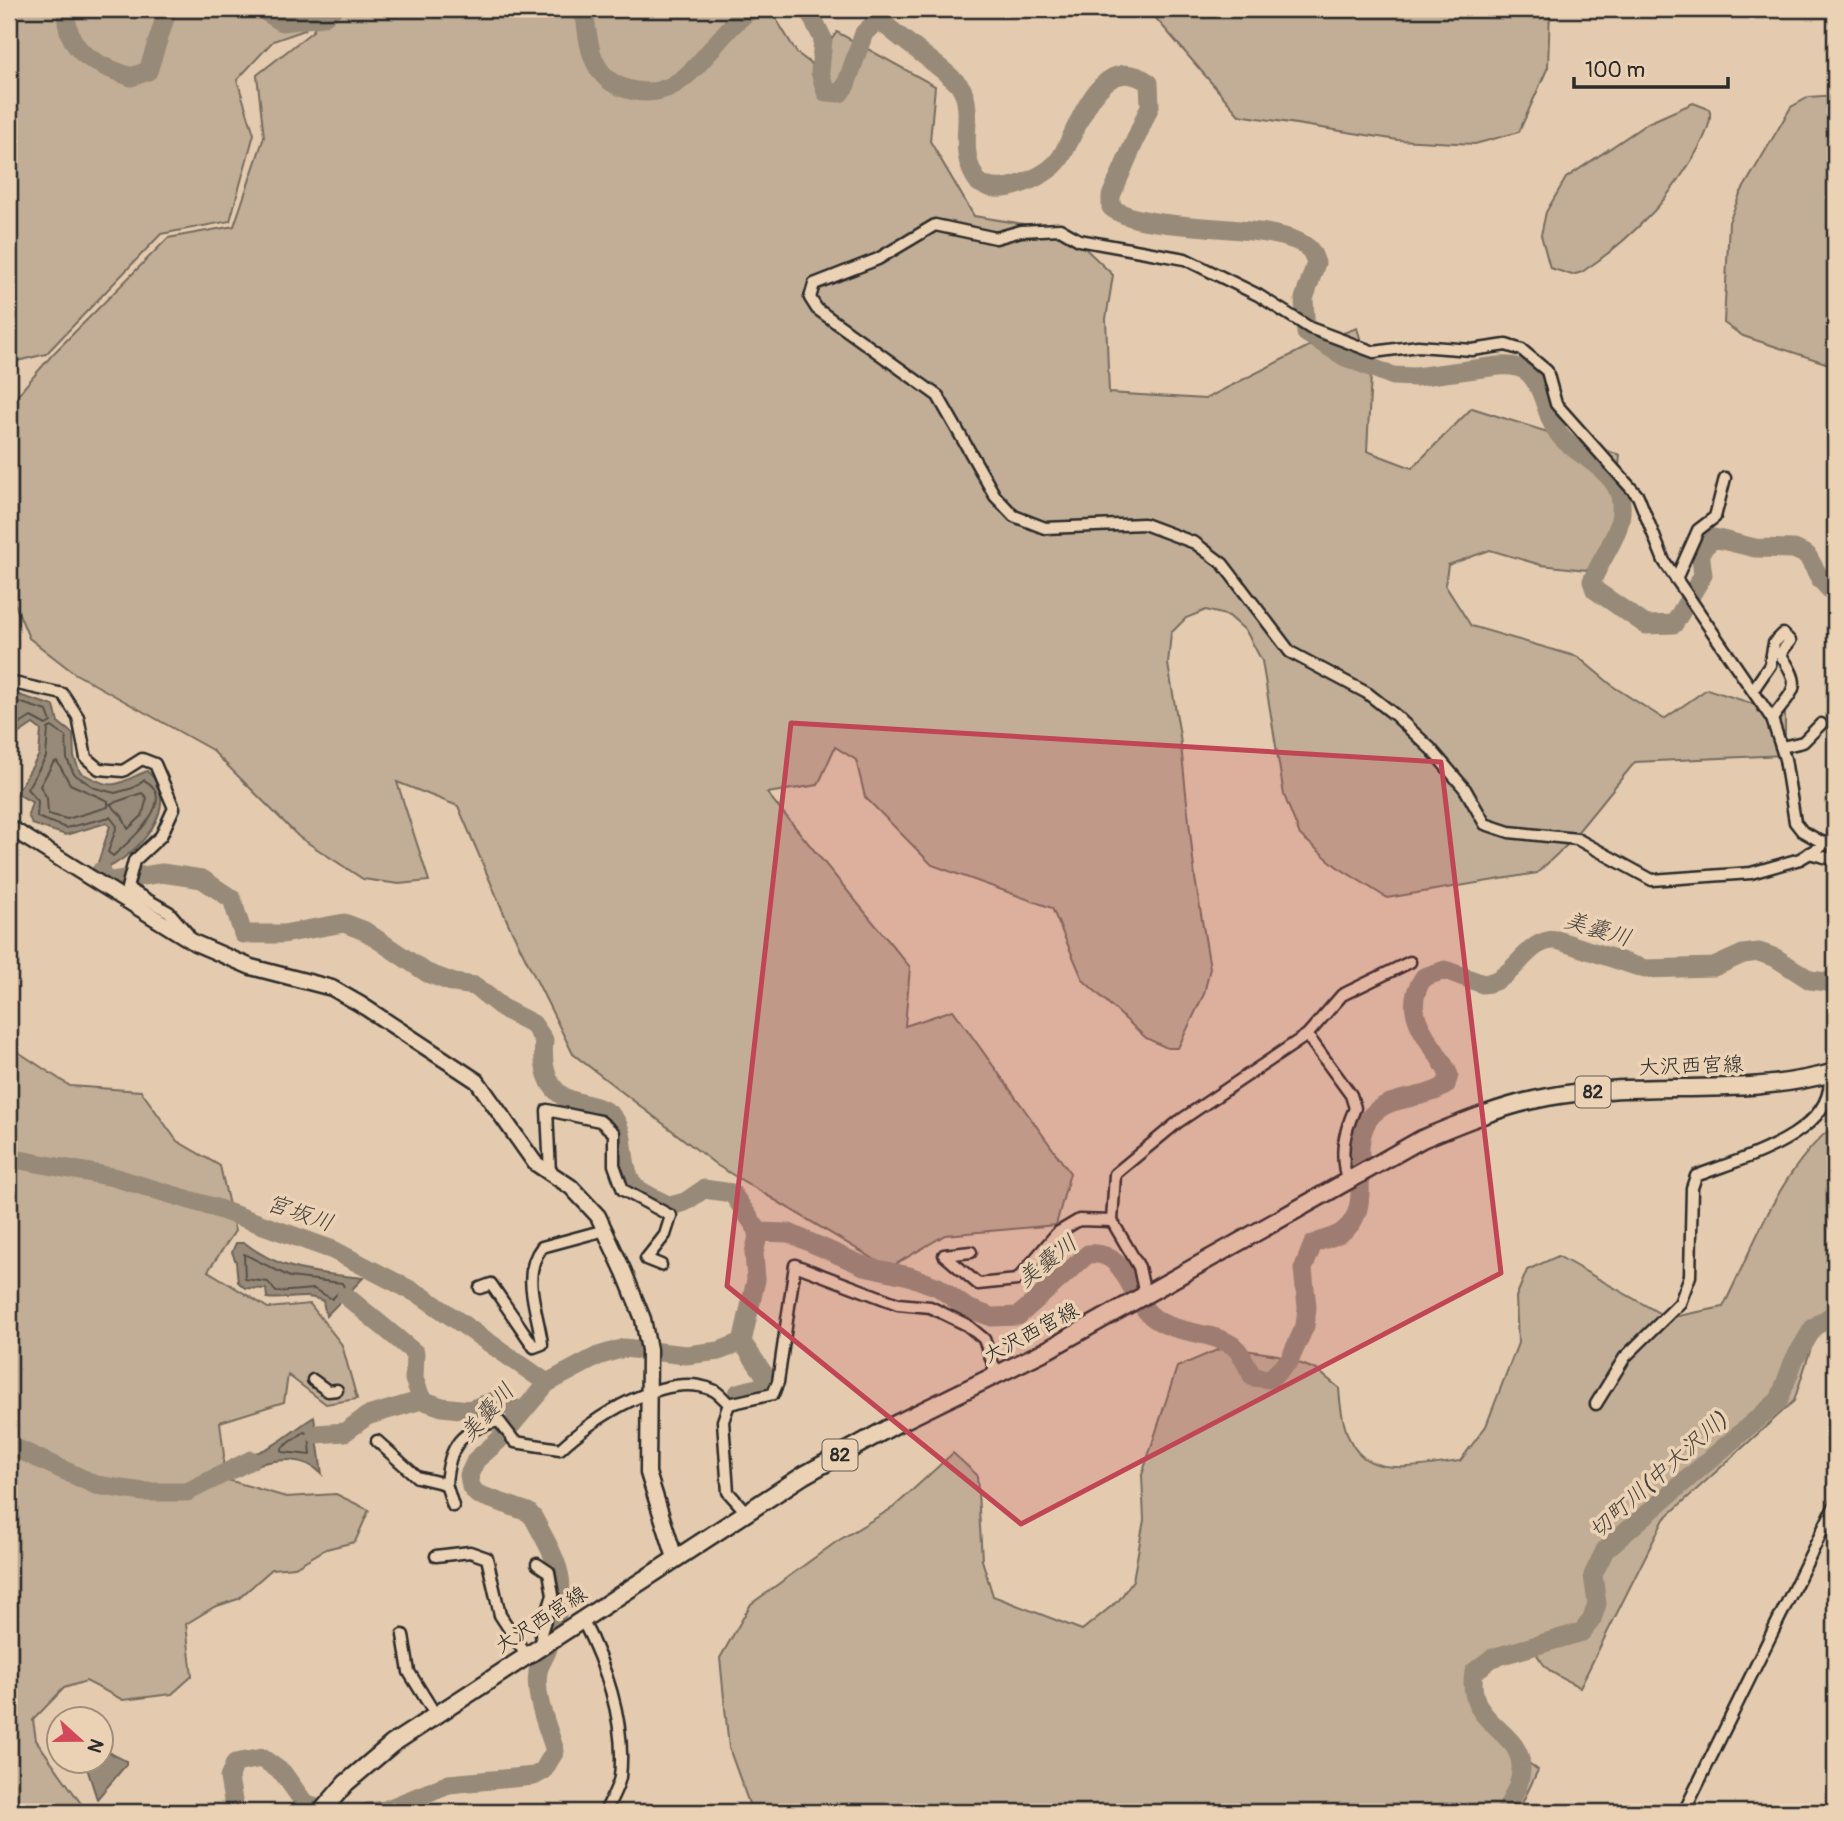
<svg xmlns="http://www.w3.org/2000/svg" width="1844" height="1821" font-family="Pangolin,'Klee One',sans-serif">
<style>
.green{fill:#c2ae96;stroke:#766c60;stroke-width:2}
.water{fill:#988a78;stroke:#6c6459;stroke-width:2}
.lines{fill:none;stroke-linecap:round;stroke-linejoin:round}
.shore{stroke:#57514a;stroke-width:2}
.river{stroke:#988a78;stroke-width:19}
.street-casing{stroke:#2b2b2b;stroke-width:15}
.secondary-casing{stroke:#2b2b2b;stroke-width:19}
.primary-casing{stroke:#2b2b2b;stroke-width:21}
.street{stroke:#ecd2b4;stroke-width:10}
.secondary{stroke:#ecd2b4;stroke-width:14}
.primary{stroke:#ecd2b4;stroke-width:16}
.marked{fill:#c04656;fill-opacity:0.2;stroke:#c04656;stroke-width:5;stroke-linejoin:round}
.labels{text-anchor:middle;dominant-baseline:central;stroke-width:7;stroke-linejoin:round;paint-order:stroke}
.shield{fill:#ecd2b4;stroke:#655d54;stroke-width:2}
.shield-label{font-size:19px;font-weight:bold;fill:#2b2b2b}
.street-label{font-size:21px;fill:#2b2b2b;stroke:#ecd2b4}
.water-label{font-size:23px;font-style:italic;fill:#46433e;stroke:#ecd2b4}
</style>
<rect width="100%" height="100%" fill="#e4cbaf"/>
<filter id="ink" filterUnits="userSpaceOnUse"><feTurbulence type="fractalNoise" baseFrequency=".0143" numOctaves="2"/><feDisplacementMap in="SourceGraphic" scale="14" xChannelSelector="R" yChannelSelector="G"/><feConvolveMatrix kernelMatrix="1 2 1 2 8 2 1 2 1" color-interpolation-filters="sRGB"/></filter>
<g filter="url(#ink)">
<!-- green -->
<g class="green">
<path d="M9 9H312L305 30 273 41 237 80 254 134 230 221 161 234 46 354 9 363Z"/>
<path d="M322 9H770L797 53 813 65 837 32 935 86 930 141 974 216 1067 231 1113 275 1106 319 1109 393 1205 399 1315 343 1357 328 1371 374 1367 451 1412 468 1472 408 1620 455 1614 525 1596 571 1541 565 1490 550 1448 565 1445 585 1471 626 1578 657 1614 687 1664 719 1707 689 1785 714V755L1635 762 1567 845 1537 873 1387 898 1336 866 1300 835 1284 795 1262 661 1246 631 1229 616 1206 610 1186 618 1171 633 1168 664 1180 736 1195 878 1210 968 1204 994 1178 1048H1167L1146 1038 1083 980 1052 908 932 865 865 797 856 760 835 747 818 785 767 793 910 967 905 1026 953 1010 1070 1173 1056 1225 945 1235 889 1268 718 1166 573 1054 508 923 458 806 397 782 429 881 399 884 363 879 299 837 212 750 74 673 29 638 12 597 9 405 52 355 168 238 234 226 264 137 257 75 313 31Z"/>
<path d="M1013 9H1100L1096 19 1022 16Z"/>
<path d="M1148 9H1550L1548 67 1519 132 1475 144 1398 140 1239 115Z"/>
<path d="M1835 95V366L1743 336 1724 323 1729 222 1740 194 1791 107 1809 97Z"/>
<path d="M1693 103 1709 109C1718 131 1666 200 1649 216 1629 237 1606 256 1582 272L1572 275 1550 268 1541 235 1546 212 1566 178 1648 123Z"/>
<path d="M9 1046 70 1086 141 1091 177 1141 220 1166 235 1231 208 1271 268 1308 310 1304 342 1345 357 1399 326 1404 288 1375 284 1402 220 1422 224 1456 221 1478 286 1497 336 1494 369 1510 355 1542 326 1549 295 1567 272 1569 238 1599 214 1607 186 1624 192 1676 172 1694 123 1700 86 1681 64 1688 33 1720 36 1740 87 1812H9Z"/>
<path d="M1835 1125V1307L1811 1348 1794 1401 1664 1519 1580 1687C1553 1674 1542 1670 1531 1642L1497 1651 1470 1669C1469 1675 1466 1685 1467 1691 1471 1717 1518 1755 1538 1770L1518 1812H752L729 1748 720 1658 751 1604 836 1542 894 1507 953 1453 977 1475 982 1560 993 1596 1082 1630 1119 1600 1133 1580 1144 1520 1142 1475 1177 1367 1224 1347 1278 1355 1317 1370 1339 1388C1345 1481 1385 1471 1460 1461L1486 1426 1518 1343 1516 1297 1527 1270 1558 1256 1668 1318 1723 1307C1754 1246 1780 1168 1835 1125Z"/>
</g>
<!-- water -->
<g class="water">
<path d="M9 692 54 706 58 722 73 734 74 757 80 772C116 792 113 785 147 771 186 805 136 857 101 871L96 869 110 826 106 823 66 835 32 824 28 815 32 802 19 795V789L39 755 41 730 33 724 9 740Z"/>
<path d="M236 1243H245C281 1272 319 1273 363 1278L326 1316 323 1301C305 1292 286 1301 267 1298L266 1289 245 1288 238 1282 236 1262 232 1252Z"/>
<path d="M314 1417 322 1474C303 1454 278 1460 254 1465L251 1460 255 1453C277 1447 294 1429 314 1417Z"/>
<path d="M102 1749 126 1761V1765L97 1799 85 1762H102Z"/>
</g>
<g class="lines">
<!-- shore -->
<g class="shore">
<path d="M9 699 47 711 51 722 46 725 31 717 9 731"/>
<path d="M52 727 66 737 67 759 74 774 95 788 115 793 133 788 144 780C181 799 128 843 113 856L108 852 117 826 110 817 66 828 37 817 38 801 27 789 46 757 48 729Z"/>
<path d="M57 761 70 784 108 801V807L67 819 48 814 47 798 40 786 53 763Z"/>
<path d="M142 793 147 798 142 816 128 829 122 816 110 804Z"/>
<path d="M244 1254 290 1277 342 1283 344 1287 332 1299 314 1289 276 1292 268 1282 245 1279Z"/>
<path d="M304 1432 309 1434 311 1455 282 1452V1448Z"/>
</g>
<!-- river -->
<g class="river">
<path d="M66 9C66 54 94 63 131 77L148 71 168 9"/>
<path d="M261 9 282 22 323 17 333 9"/>
<path d="M574 9 585 15C588 44 592 76 621 87 687 112 706 39 752 9"/>
<path d="M808 9 823 39 820 72 826 92 840 93 846 85 864 33 876 22 883 23C898 37 955 76 962 89 976 118 954 150 979 183 984 185 990 188 995 188 1014 190 1051 174 1061 157 1079 128 1100 48 1149 83L1150 106 1111 196V207C1144 236 1281 219 1309 249 1313 252 1314 259 1316 263L1304 299 1306 333 1345 357 1393 376 1415 377 1498 366C1509 365 1521 366 1529 373 1547 392 1545 421 1563 439 1580 456 1614 471 1620 496 1627 529 1603 553 1592 581L1595 590 1646 625 1674 624 1703 575 1700 551 1714 538 1755 548 1794 549 1807 555 1821 580 1835 595"/>
<path d="M101 871V878L112 881 162 873 202 879 232 899 243 934H283L344 923 365 931 427 973 454 983 475 986 504 1009 533 1024 544 1040C542 1061 545 1087 566 1098 580 1105 600 1104 612 1116 628 1133 620 1164 632 1183 639 1193 659 1200 670 1206L685 1202 704 1189 732 1193 759 1232"/>
<path d="M9 1158 113 1177 213 1207 333 1250 422 1296 547 1383"/>
<path d="M346 1296 415 1353 414 1379 422 1400"/>
<path d="M738 1393 765 1386 768 1380 742 1342"/>
<path d="M316 1434 345 1432 367 1416 422 1400 442 1407 469 1410 494 1401 522 1411"/>
<path d="M9 1445 96 1485 143 1492H187L251 1460"/>
<path d="M235 1812 229 1778 235 1763 262 1758 283 1773 305 1804 327 1812"/>
<path d="M368 1812 385 1810 449 1784 534 1776 543 1771 555 1751C548 1727 534 1698 538 1672 539 1664 546 1656 548 1648 567 1580 567 1579 533 1517L528 1512 477 1494 471 1487 469 1475 476 1460 499 1440 547 1383 598 1356 624 1348 686 1355 719 1351 742 1342 756 1280 754 1253 759 1232 789 1233 864 1266 909 1276 938 1287 967 1308 992 1317 1018 1316 1088 1254C1128 1249 1128 1299 1154 1318 1176 1334 1209 1331 1232 1345 1241 1351 1248 1368 1253 1377L1270 1379 1289 1361 1305 1326 1307 1307 1303 1269 1313 1244C1322 1239 1334 1238 1342 1232 1377 1208 1347 1153 1368 1120 1386 1093 1422 1102 1446 1085L1449 1075C1434 1041 1397 1015 1424 977L1445 970 1483 984C1516 981 1525 938 1557 940L1645 969 1714 967 1743 954 1759 952 1776 958 1810 980 1835 983"/>
<path d="M1505 1812C1512 1798 1522 1782 1521 1766 1520 1729 1465 1725 1474 1672L1492 1658 1582 1632 1592 1619 1597 1604 1593 1575 1605 1550 1779 1400 1794 1360 1813 1328 1835 1313"/>
</g>
<defs>
<g id="street">
<path d="M1676 579 1698 530 1715 517 1725 478"/>
<path d="M9 682 63 694 78 717 86 758 99 769 123 771 142 759 155 764 174 808 161 836 134 861 127 888 169 912 188 934"/>
<path d="M1753 690 1770 665 1774 643 1783 634 1790 641 1780 654C1804 688 1794 688 1772 719"/>
<path d="M1782 747 1803 742 1821 724"/>
<path d="M1825 844 1802 831 1795 822 1785 759 1772 719 1664 561 1638 496 1556 404 1547 371 1522 350 1506 345 1472 350 1418 346 1374 352 1310 328 1258 295 1185 259 1079 240 1060 229 1021 231 996 238 935 225 878 259 814 284 810 298 817 309 938 396 995 496 1014 516 1045 528 1144 524 1195 543 1223 564 1290 652 1367 693 1395 715 1431 749 1465 789 1485 824 1509 832 1577 839 1652 880 1751 873 1800 859 1835 838"/>
<path d="M1809 853 1835 860"/>
<path d="M1307 1035 1351 1095 1355 1108C1343 1135 1340 1153 1347 1181"/>
<path d="M550 1173 547 1110 600 1121 614 1133V1165L623 1190 671 1216 665 1235 646 1259 661 1265"/>
<path d="M971 1252 944 1255 978 1284 1017 1280 1057 1233 1079 1220 1112 1221"/>
<path d="M480 1288 491 1284 534 1347 542 1344C538 1311 520 1275 542 1247L605 1230"/>
<path d="M1145 1295 1139 1267 1112 1221 1115 1174 1178 1122 1307 1035 1342 995 1410 962"/>
<path d="M313 1380 328 1391 337 1390"/>
<path d="M729 1404 773 1394 778 1382 795 1265 898 1304 930 1307 967 1325 984 1339 997 1375"/>
<path d="M1596 1404 1625 1357 1680 1303 1690 1276 1692 1188 1696 1176C1737 1160 1839 1134 1829 1074"/>
<path d="M377 1441 417 1477 446 1484C449 1446 460 1430 499 1421L515 1442 560 1449C592 1419 666 1369 713 1390 718 1392 724 1399 729 1404L723 1421 728 1492 746 1512"/>
<path d="M446 1484 453 1506"/>
<path d="M436 1556 470 1552 487 1558 500 1615 526 1655"/>
<path d="M537 1564 549 1572 553 1595 541 1633 542 1644"/>
<path d="M582 1619C606 1666 626 1723 620 1777 618 1788 610 1801 605 1812"/>
<path d="M403 1635 409 1672 435 1714"/>
<path d="M1684 1812 1835 1505"/>
</g>
<path id="secondary" d="M9 827 195 943 251 967 332 988 360 1004 477 1081 535 1163 571 1187 598 1216 624 1272 643 1319 649 1350 648 1473 675 1558"/>
<path id="primary" d="M321 1812 346 1783 392 1744 804 1475 896 1424 1049 1349 1422 1139C1463 1122 1504 1105 1548 1097 1642 1079 1743 1099 1835 1072"/>
</defs>
<!-- street casing -->
<use href="#street" class="street-casing"/>
<!-- secondary casing -->
<use href="#secondary" class="secondary-casing"/>
<!-- primary casing -->
<use href="#primary" class="primary-casing"/>
<!-- street -->
<use href="#street" class="street"/>
<!-- secondary -->
<use href="#secondary" class="secondary"/>
<!-- primary -->
<use href="#primary" class="primary"/>
</g>
</g>
<!-- marked area -->
<path class="marked" d="M791 723 1441 762 1501 1273 1021 1524 727 1286Z"/>
<g class="labels">
<!-- shield labels -->
<g class="shield">
<rect x="1575.5" y="1076.5" width="35" height="31" rx="5"/>
<rect x="822.5" y="1439.5" width="35" height="31" rx="5"/>
</g>
<g class="shield-label">
<text x="1593" y="1092">82</text>
<text x="840" y="1455">82</text>
</g>
<!-- street labels -->
<g class="street-label">
<text transform="translate(1691 1066) rotate(-2)">大沢西宮線</text>
<text transform="translate(1031 1333) rotate(-28)">大沢西宮線</text>
<text transform="translate(541 1620) rotate(-33)">大沢西宮線</text>
</g>
<!-- water labels -->
<g class="water-label">
<text transform="translate(1598 929) rotate(17)">美嚢川</text>
<text transform="translate(300 1213) rotate(19)">宮坂川</text>
<text transform="translate(1047 1261) rotate(-38)">美嚢川</text>
<text transform="translate(487 1412) rotate(-48)">美嚢川</text>
<text transform="translate(1658 1475) rotate(-42)">切町川(中大沢川)</text>
</g>
</g>
<!-- margin -->
<rect width="1844" height="1821" fill="none" stroke="#ecd2b4" stroke-width="35"/>
<rect x="18" y="18" width="1809" height="1786" fill="none" stroke="#2b2b2b" stroke-width="2.5" filter="url(#ink)"/>
<!-- north arrow -->
<g transform="translate(80 1740) rotate(111)"><circle r="33" fill="#ecd2b4" stroke="#9f8f7d" stroke-width="2"/>
<path d="M0-5L12 26L0 18L-12 26Z" fill="#d1495b"/>
<text y="-10" font-size="19" font-weight="bold" text-anchor="middle" fill="#2b2b2b">N</text>
</g>
<!-- scale -->
<path d="M1574 77v10h154v-10" fill="none" stroke="#2b2b2b" stroke-width="3.5"/>
<text x="1585" y="77" font-size="21" fill="#2b2b2b" stroke="#ecd2b4" stroke-width="5" paint-order="stroke">100 m</text>
</svg>
